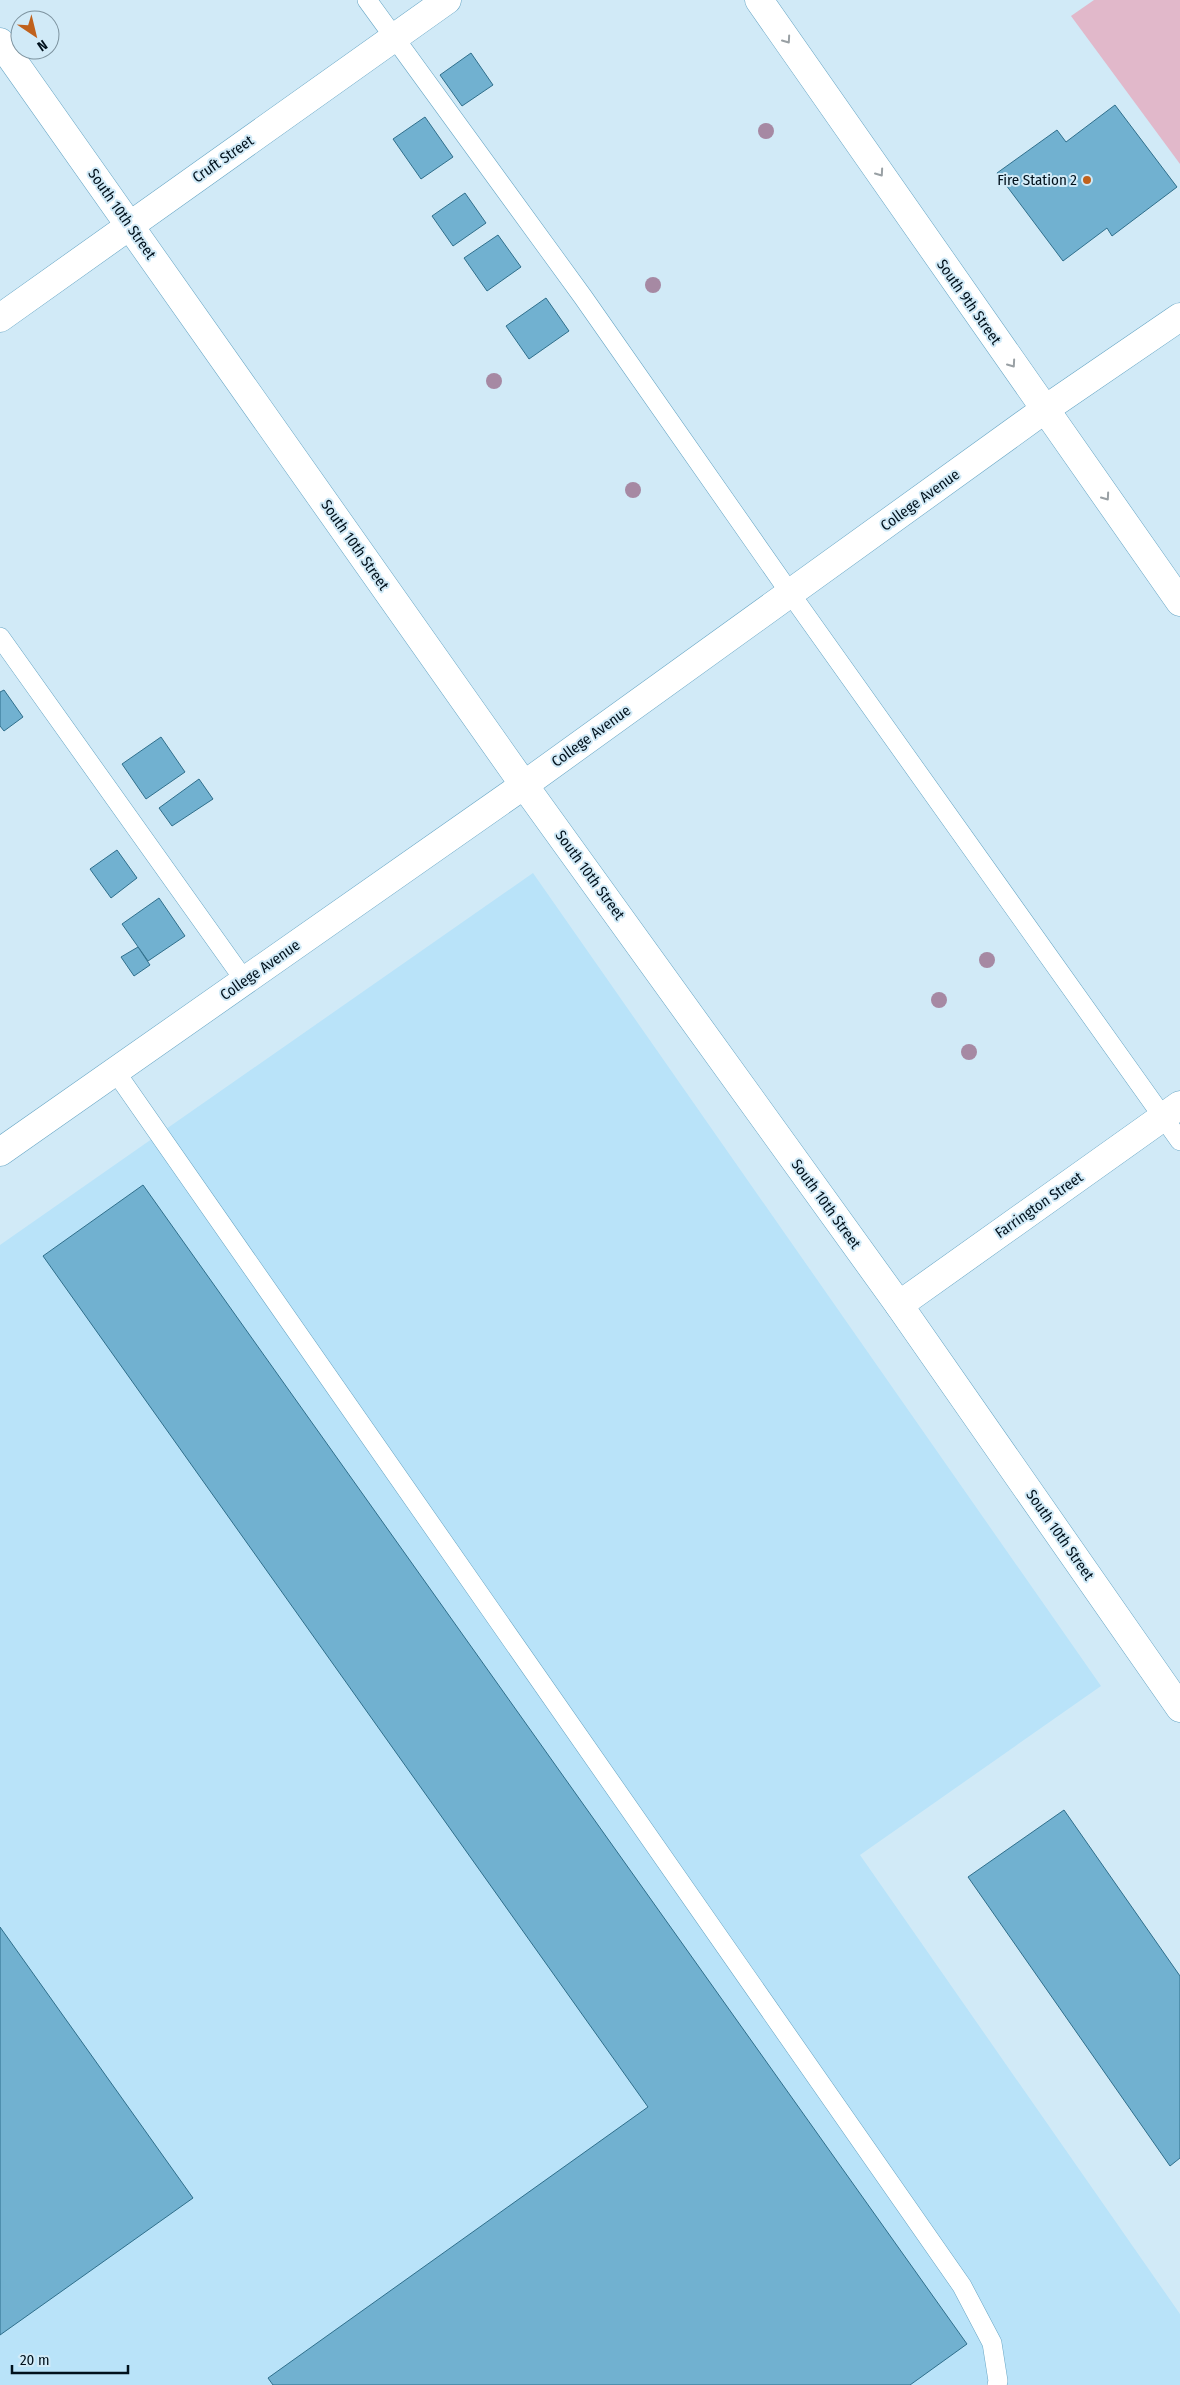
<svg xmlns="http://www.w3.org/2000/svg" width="1180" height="2385" font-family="'Fira Sans Condensed',sans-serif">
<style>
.built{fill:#b9e3f9}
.green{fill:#e1b8ca}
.building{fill:#71b1d0;stroke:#2f6f8c}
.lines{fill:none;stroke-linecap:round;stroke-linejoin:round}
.service-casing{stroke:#66a5c4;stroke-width:20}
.minor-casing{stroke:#66a5c4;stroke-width:29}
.tertiary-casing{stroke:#66a5c4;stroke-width:29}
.service{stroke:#fff;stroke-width:19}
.minor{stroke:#fff;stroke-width:28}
.tertiary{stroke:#fff;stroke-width:28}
.tree{fill:#a689a3}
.oneway{stroke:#99a0a4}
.poi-dot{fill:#c0611c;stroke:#d1eaf7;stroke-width:2}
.labels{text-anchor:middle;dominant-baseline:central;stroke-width:4;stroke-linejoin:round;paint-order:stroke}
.street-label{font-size:15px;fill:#00111c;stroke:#d1eaf7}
.poi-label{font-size:15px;fill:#00111c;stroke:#d1eaf7;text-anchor:end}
</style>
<rect width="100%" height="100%" fill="#d1eaf7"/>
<!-- built -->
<path class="built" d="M533 873 1101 1686 860 1855 1180 2314V2385H0V1245Z"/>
<!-- green -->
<path class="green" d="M1094 0H1180V164L1071 16Z"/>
<!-- building -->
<g class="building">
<path d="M471 53 493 85 462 106 440 75Z"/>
<path d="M1115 105 1177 187 1112 236 1107 228 1063 261 997 173 1057 130 1066 142Z"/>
<path d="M425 117 453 157 421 179 393 139Z"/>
<path d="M465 193 486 223 453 246 432 216Z"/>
<path d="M498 235 521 267 487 291 464 258Z"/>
<path d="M546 298 569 331 529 359 506 326Z"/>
<path d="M4 690 23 717 4 731 0 726V692Z"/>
<path d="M161 737 185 772 146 799 122 764Z"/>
<path d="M199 779 213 799 172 826 159 808Z"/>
<path d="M117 850 137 878 111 898 90 869Z"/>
<path d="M159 898 185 936 148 961 122 924Z"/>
<path d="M138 947 150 965 134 976 121 957Z"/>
<path d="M143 1185 967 2344 910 2385H273L268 2378 648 2107 43 1256Z"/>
<path d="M1064 1810 1180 1976V2158L1170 2166 968 1877Z"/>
<path d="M0 1927 193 2198 0 2335Z"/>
</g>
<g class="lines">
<defs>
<g id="service">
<path d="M367 0 583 297 790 593 1180 1141"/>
<path d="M0 637 245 981"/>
<path d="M115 1071 962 2286 992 2343 998 2381 997 2385"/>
</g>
<g id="minor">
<path d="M0 42 524 785 899 1305 1180 1708"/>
<path d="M0 318 447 0"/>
<path d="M899 1305 1180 1105"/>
</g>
<g id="tertiary">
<path d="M759 0 1180 602"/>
<path d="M0 1152 524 785 1044 410 1180 317"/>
</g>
</defs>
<!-- service casing -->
<use href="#service" class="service-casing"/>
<!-- minor casing -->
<use href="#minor" class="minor-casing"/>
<!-- tertiary casing -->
<use href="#tertiary" class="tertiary-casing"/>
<!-- service -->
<use href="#service" class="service"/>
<!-- minor -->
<use href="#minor" class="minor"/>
<!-- tertiary -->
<use href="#tertiary" class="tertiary"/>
</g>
<!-- trees -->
<g class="tree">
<circle cx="766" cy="131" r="8"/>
<circle cx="653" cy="285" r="8"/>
<circle cx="494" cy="381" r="8"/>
<circle cx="633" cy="490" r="8"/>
<circle cx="987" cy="960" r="8"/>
<circle cx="939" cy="1000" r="8"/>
<circle cx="969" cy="1052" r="8"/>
</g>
<!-- one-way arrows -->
<defs><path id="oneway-chevron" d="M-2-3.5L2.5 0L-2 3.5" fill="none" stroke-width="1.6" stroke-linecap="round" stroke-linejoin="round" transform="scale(1.25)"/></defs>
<g class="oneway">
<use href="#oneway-chevron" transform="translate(787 40) rotate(55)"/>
<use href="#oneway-chevron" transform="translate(880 173) rotate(55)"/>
<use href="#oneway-chevron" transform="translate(1012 364) rotate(55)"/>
<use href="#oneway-chevron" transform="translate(1106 497) rotate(55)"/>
</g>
<!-- markers -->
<circle class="poi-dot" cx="1087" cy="180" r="5"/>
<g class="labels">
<!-- street labels -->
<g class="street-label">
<text transform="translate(223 159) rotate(-35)">Cruft Street</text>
<text transform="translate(122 214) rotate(55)">South 10th Street</text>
<text transform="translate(969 302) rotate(55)">South 9th Street</text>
<text transform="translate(920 500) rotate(-36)">College Avenue</text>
<text transform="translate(355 545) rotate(55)">South 10th Street</text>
<text transform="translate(591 736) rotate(-36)">College Avenue</text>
<text transform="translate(590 875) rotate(54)">South 10th Street</text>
<text transform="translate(260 970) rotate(-35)">College Avenue</text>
<text transform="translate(826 1204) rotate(54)">South 10th Street</text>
<text transform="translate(1039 1205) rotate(-35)">Farrington Street</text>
<text transform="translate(1060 1535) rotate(55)">South 10th Street</text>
</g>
<!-- poi labels -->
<g class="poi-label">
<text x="1077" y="180">Fire Station 2</text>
</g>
</g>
<!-- north arrow -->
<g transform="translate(35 35) rotate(145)"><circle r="24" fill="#d1eaf7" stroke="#7d939f"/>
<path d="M0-4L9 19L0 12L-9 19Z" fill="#c0611c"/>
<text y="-8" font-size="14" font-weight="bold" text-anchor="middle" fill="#00111c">N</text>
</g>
<!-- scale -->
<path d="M12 2365v8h116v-8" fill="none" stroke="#00111c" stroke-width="2.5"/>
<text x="20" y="2365" font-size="15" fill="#00111c" stroke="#d1eaf7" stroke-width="4" paint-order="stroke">20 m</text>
</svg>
